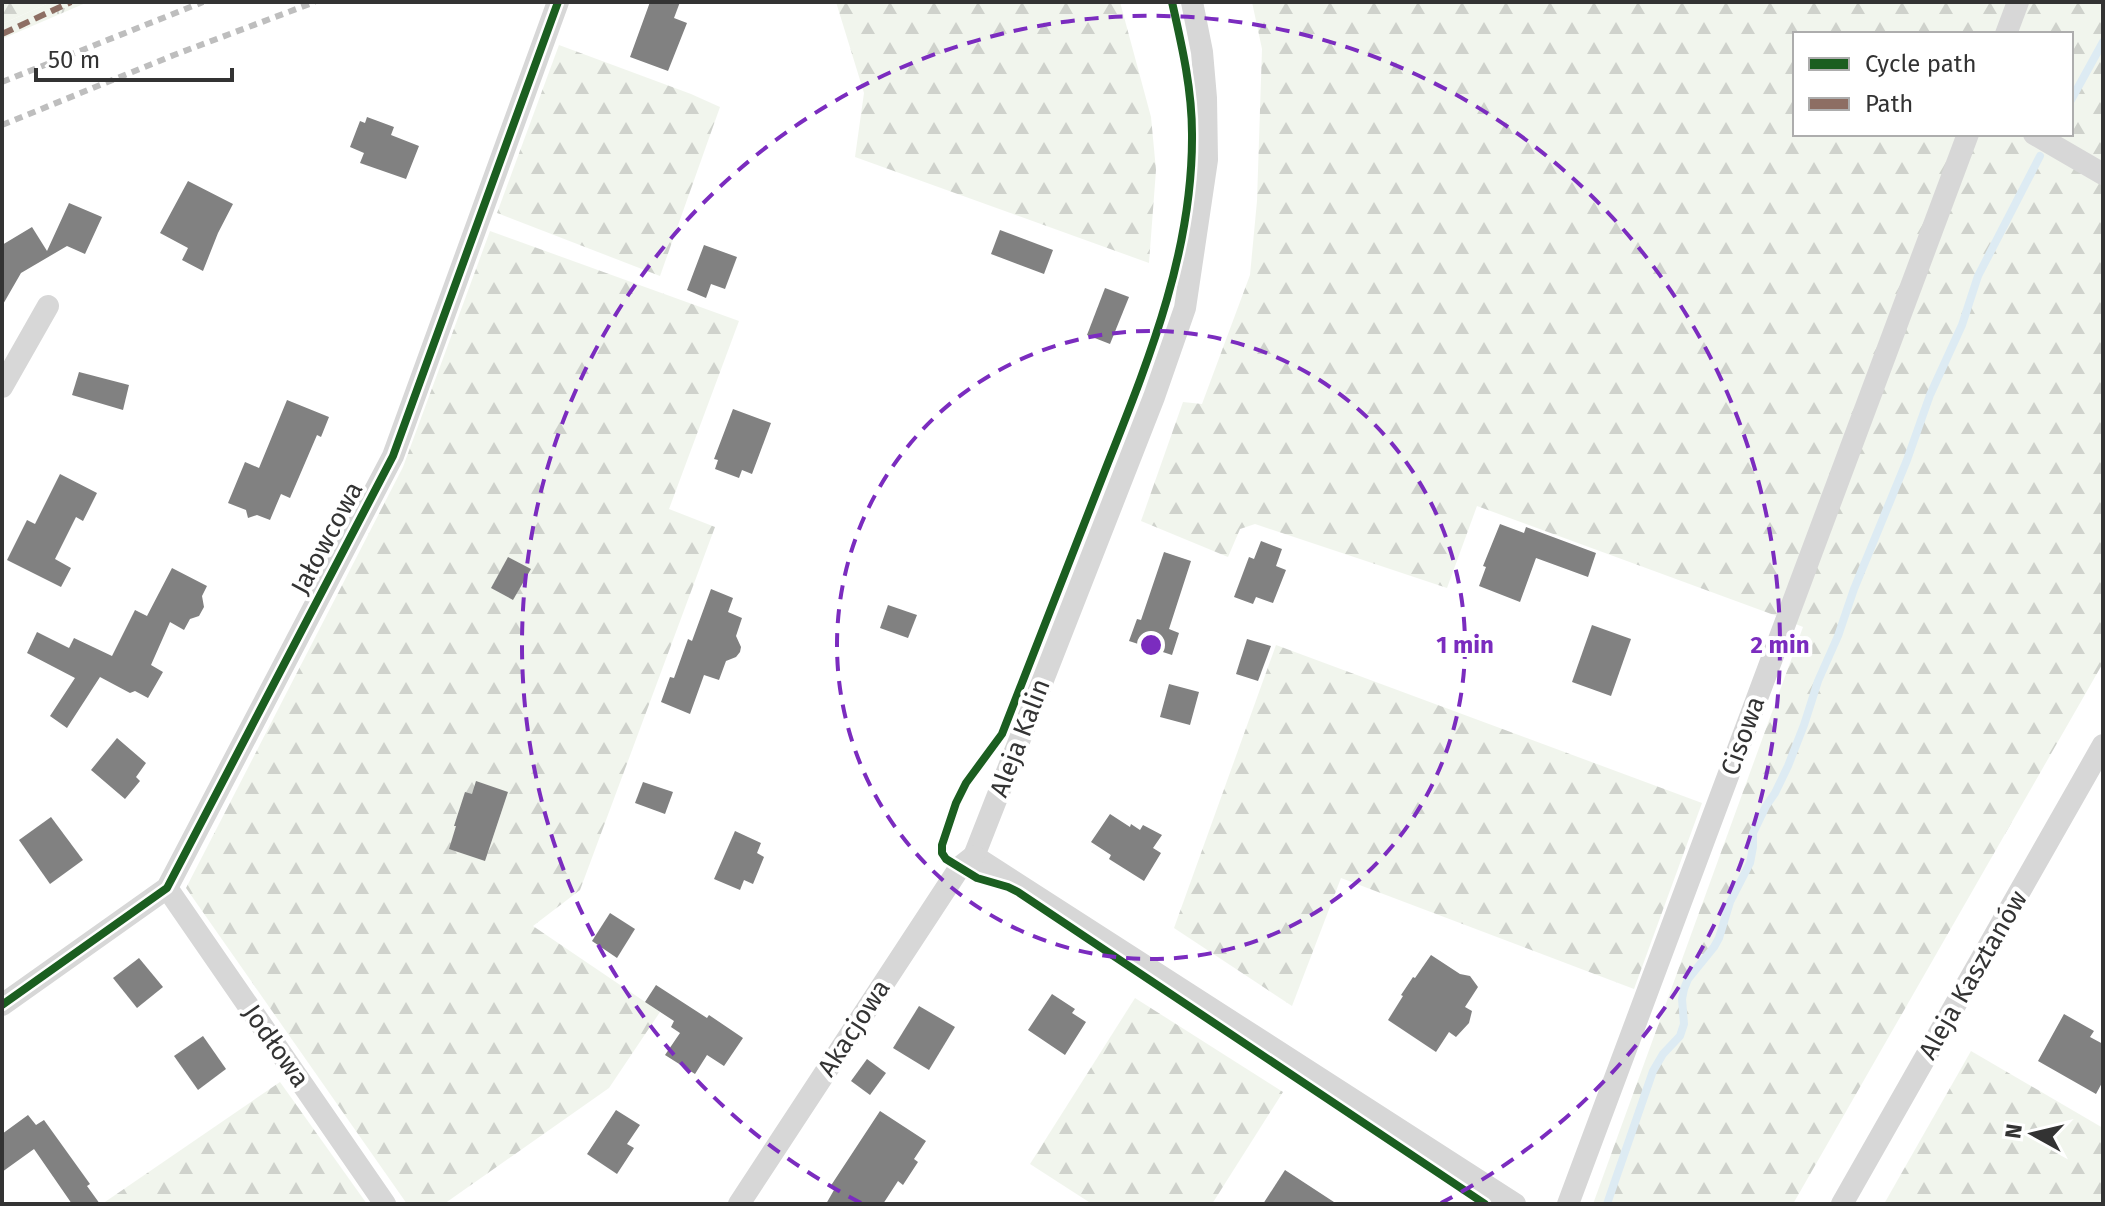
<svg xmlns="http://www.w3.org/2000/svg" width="2105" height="1206" font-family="'Fira Sans',sans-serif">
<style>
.grass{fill:url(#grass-tufts)}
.forest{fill:url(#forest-firs);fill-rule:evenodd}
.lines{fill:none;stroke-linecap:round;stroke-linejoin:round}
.stream{stroke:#ddebf3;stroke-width:8}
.building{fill:#818181}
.minor{stroke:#d7d7d7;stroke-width:22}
.rail{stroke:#bebebe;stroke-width:6;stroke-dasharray:8 6;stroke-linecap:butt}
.quiet{stroke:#8d6e63;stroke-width:6;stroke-dasharray:12 6;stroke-linecap:butt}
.cycleway-casing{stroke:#fff;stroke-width:13}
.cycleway{stroke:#1b5e20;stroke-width:8}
.ring{fill:none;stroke:#7b2cbf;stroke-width:4;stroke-dasharray:14 10}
.labels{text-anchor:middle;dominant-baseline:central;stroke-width:8;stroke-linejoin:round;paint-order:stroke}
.street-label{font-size:26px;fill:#333;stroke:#fff}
.centre{fill:#7b2cbf;stroke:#fff;stroke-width:4}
.ring-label{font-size:24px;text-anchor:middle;font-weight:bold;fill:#7b2cbf;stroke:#fff;stroke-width:8;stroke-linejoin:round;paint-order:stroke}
</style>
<defs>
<pattern id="grass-tufts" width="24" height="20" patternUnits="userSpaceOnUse" patternTransform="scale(2)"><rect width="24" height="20" fill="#f1f5ed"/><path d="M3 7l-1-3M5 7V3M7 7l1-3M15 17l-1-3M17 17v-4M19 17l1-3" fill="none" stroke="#cfd2cc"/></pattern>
<pattern id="forest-firs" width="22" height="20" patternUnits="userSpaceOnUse" patternTransform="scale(2)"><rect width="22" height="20" fill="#f1f5ed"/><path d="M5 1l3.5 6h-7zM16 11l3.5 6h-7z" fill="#cfd2cc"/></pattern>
</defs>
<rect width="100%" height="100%" fill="#fff"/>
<!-- grass -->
<path class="grass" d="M51 2H88L2 39V24Z"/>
<!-- forest -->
<g class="forest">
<path d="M2 2H51L2 24Z"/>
<path d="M836 2H1120L1151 117 1156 170 1149 263 855 157 864 93Z"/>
<path d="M1252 2H2103V663L1793 1204H1593L1803 627 1774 615 1477 506 1447 588 1255 524 1240 529 1228 557 1141 521 1183 402 1202 404 1250 275 1257 201 1262 49ZM1795 34H2071V134H1795Z"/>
<path d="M559 45 691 94 720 107 660 276 497 213Z"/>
<path d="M490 231 739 321 669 509 715 527 580 890 533 926 660 1012 609 1088 444 1204H407L186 888 403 467Z"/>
<path d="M1276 645 1702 803 1634 989 1341 878 1292 1006 1174 928Z"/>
<path d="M1135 998 1283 1092 1212 1204H1092L1030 1164Z"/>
<path d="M1971 1051 2103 1128V1204H1884Z"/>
<path d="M280 1082 367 1204H102Z"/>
</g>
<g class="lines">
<!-- stream -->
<g class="stream">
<path d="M2071 100 2103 42"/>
<path d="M1607 1204 1653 1071 1663 1054 1680 1036 1684 1024 1682 999 1684 989 1688 979 1714 947 1719 938 1730 902 1750 863 1753 847V833L1766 806 1775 793 1788 766 1804 725 1818 681 1838 636 1854 589 1907 460 1930 395 1962 325 1978 276 2040 156"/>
</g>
</g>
<!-- building -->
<g class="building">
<path d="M650 2H680L674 18 687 23 668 71 630 57Z"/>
<path d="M367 117 394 127 391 135 419 146 406 179 360 163 364 153 350 147 360 121 365 123Z"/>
<path d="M188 181 233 204 218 233 203 271 182 260 188 248 160 233Z"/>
<path d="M69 203 102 217 85 254 67 246 21 273 2 306V245L32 227 47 251Z"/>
<path d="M1000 230 1053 250 1044 274 991 254Z"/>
<path d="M704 245 737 257 725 289 711 284 706 298 687 290Z"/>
<path d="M1105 288 1129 297 1110 344 1087 335Z"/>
<path d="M79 372 129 385 123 410 72 395Z"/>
<path d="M287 400 329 417 321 437 317 435 290 498 281 494 270 520 257 515 248 518 246 510 228 503 245 462 259 468Z"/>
<path d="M733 409 771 423 752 474 742 470 739 478 715 469 718 460 714 459Z"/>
<path d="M60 474 97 493 83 521 76 517 55 559 71 568 61 587 7 560 27 520 35 524Z"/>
<path d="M1500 524 1524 533 1526 527 1596 553 1588 577 1536 558 1520 602 1479 586 1486 567 1483 566Z"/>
<path d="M1261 541 1282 549 1276 566 1286 570 1273 603 1256 597 1253 604 1234 597 1249 557 1254 559Z"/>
<path d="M1164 552 1191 561 1169 629 1179 633 1172 655 1129 641 1137 619 1141 620Z"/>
<path d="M508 557 531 569 513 600 491 588Z"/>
<path d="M172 568 207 586 202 596 204 607 199 616 190 619 184 630 170 622 151 665 163 672 148 698 135 691 130 693 100 677 67 728 50 716 75 678 27 653 37 632 69 648 74 638 112 656 135 610 147 616Z"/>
<path d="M711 589 733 598 728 612 742 618 736 636 741 647 740 652 736 657 726 661 719 680 704 675 690 714 661 702 670 677 674 678 688 639 692 641Z"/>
<path d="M888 605 917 615 908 638 880 628Z"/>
<path d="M1592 625 1631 639 1611 696 1572 682Z"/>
<path d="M1247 639 1271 646 1258 681 1236 674Z"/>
<path d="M1169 684 1199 692 1190 725 1160 717Z"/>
<path d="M117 738 146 763 136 777 140 781 125 799 91 770Z"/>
<path d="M476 781 508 792 485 861 449 849 456 826H454L465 792 472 794Z"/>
<path d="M643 782 673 792 665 814 635 803Z"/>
<path d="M1110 814 1130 827 1131 824 1140 830 1143 825 1162 835 1153 848 1161 853 1144 881 1109 859 1111 855 1091 842Z"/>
<path d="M51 817 83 860 50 884 19 840Z"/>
<path d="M735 831 761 843 757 853 764 857 753 884 744 880 740 890 714 879Z"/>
<path d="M610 913 635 929 617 958 592 941Z"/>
<path d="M1431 955 1460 974 1470 976 1478 987 1465 1007 1472 1011 1469 1023 1456 1037 1449 1032 1436 1052 1388 1020 1403 996 1401 995 1413 977 1415 978Z"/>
<path d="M139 958 163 987 137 1008 113 978Z"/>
<path d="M656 985 707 1018 709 1015 743 1038 724 1066 707 1055 695 1074 665 1055 680 1033 671 1027 674 1021 645 1002Z"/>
<path d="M1052 994 1075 1009 1072 1013 1086 1022 1065 1055 1028 1030Z"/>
<path d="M919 1006 955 1027 929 1070 893 1048Z"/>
<path d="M2064 1014 2094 1031 2090 1037 2103 1044V1081L2096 1094 2038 1061Z"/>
<path d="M203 1036 226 1069 198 1090 174 1056Z"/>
<path d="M867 1059 886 1073 870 1095 851 1081Z"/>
<path d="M616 1110 640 1125 627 1144 634 1148 617 1174 587 1154Z"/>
<path d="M880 1111 926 1141 914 1159 918 1162 903 1185 898 1181 883 1204H826L834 1190 830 1187Z"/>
<path d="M28 1115 36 1125 44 1120 90 1184 87 1186 100 1204H72L34 1149 2 1172V1134Z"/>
<path d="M1285 1170 1337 1204H1263Z"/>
</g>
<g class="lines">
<!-- minor -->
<g class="minor">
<path d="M2006 34 2018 2"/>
<path d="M2034 134 2103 174"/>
<path d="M2 387 48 306"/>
<path d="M974 856 1154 397 1185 308 1207 160 1206 98 1202 52 1192 2"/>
<path d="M974 856 1515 1204"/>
<path d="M167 888 385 1204"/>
<path d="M2 1005 167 888 393 456 558 2"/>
<path d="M739 1204 960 867 974 856"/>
<path d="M1568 1204 1968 134"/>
<path d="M1842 1204 2103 745"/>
</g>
<!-- rail -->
<g class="rail">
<path d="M2 82 203 2"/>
<path d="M2 125 174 55 315 2"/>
</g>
<!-- quiet -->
<path class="quiet" d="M2 34 71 2"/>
<defs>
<g id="cycleway">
<path d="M1172 2C1182 46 1192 89 1192 134 1193 254 1147 364 1104 473 1070 560 1036 647 1002 734L966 783 956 803 942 845V853L946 859 977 878 1008 887 1018 892 1485 1204"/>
<path d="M2 1005 167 888 393 456 558 2"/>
</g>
</defs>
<!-- cycleway casing -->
<use href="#cycleway" class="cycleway-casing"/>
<!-- cycleway -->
<use href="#cycleway" class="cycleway"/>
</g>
<!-- distance rings -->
<g class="ring">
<circle cx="1151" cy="645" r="314"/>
<path d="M861 1203A629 629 0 1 1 1441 1203"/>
</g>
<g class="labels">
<!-- street labels -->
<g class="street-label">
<text transform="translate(327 538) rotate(-62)">Jałowcowa</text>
<text transform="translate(1743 736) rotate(-70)">Cisowa</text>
<text transform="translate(1020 738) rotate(-69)">Aleja Kalin</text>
<text transform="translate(1973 975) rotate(-60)">Aleja Kasztanów</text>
<text transform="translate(854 1028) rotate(-57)">Akacjowa</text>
<text transform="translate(276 1046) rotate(55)">Jodłowa</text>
</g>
</g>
<circle cx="1151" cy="645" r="12" class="centre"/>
<g class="ring-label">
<text x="1465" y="653">1 min</text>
<text x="1780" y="653">2 min</text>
</g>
<!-- border -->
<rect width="2105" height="1206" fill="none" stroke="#333333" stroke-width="8"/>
<!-- legend -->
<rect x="1793" y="32" width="280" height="104" fill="#ffffff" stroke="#adadad" stroke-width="2"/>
<rect x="1809" y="58" width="40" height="12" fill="#1b5e20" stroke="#adadad" stroke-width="2"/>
<text x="1865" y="72" font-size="24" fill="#333333">Cycle path</text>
<rect x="1809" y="98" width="40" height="12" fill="#8d6e63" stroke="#adadad" stroke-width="2"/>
<text x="1865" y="112" font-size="24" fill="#333333">Path</text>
<!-- north arrow -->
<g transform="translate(2033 1134) rotate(278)" stroke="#ffffff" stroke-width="6" paint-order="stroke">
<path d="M0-6L14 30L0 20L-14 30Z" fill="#333333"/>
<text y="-12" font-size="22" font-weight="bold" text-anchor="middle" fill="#333333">N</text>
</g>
<!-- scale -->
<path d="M36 68v12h196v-12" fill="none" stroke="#333333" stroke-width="4"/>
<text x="48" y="68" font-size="24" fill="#333333" stroke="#ffffff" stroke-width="6" paint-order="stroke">50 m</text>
</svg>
